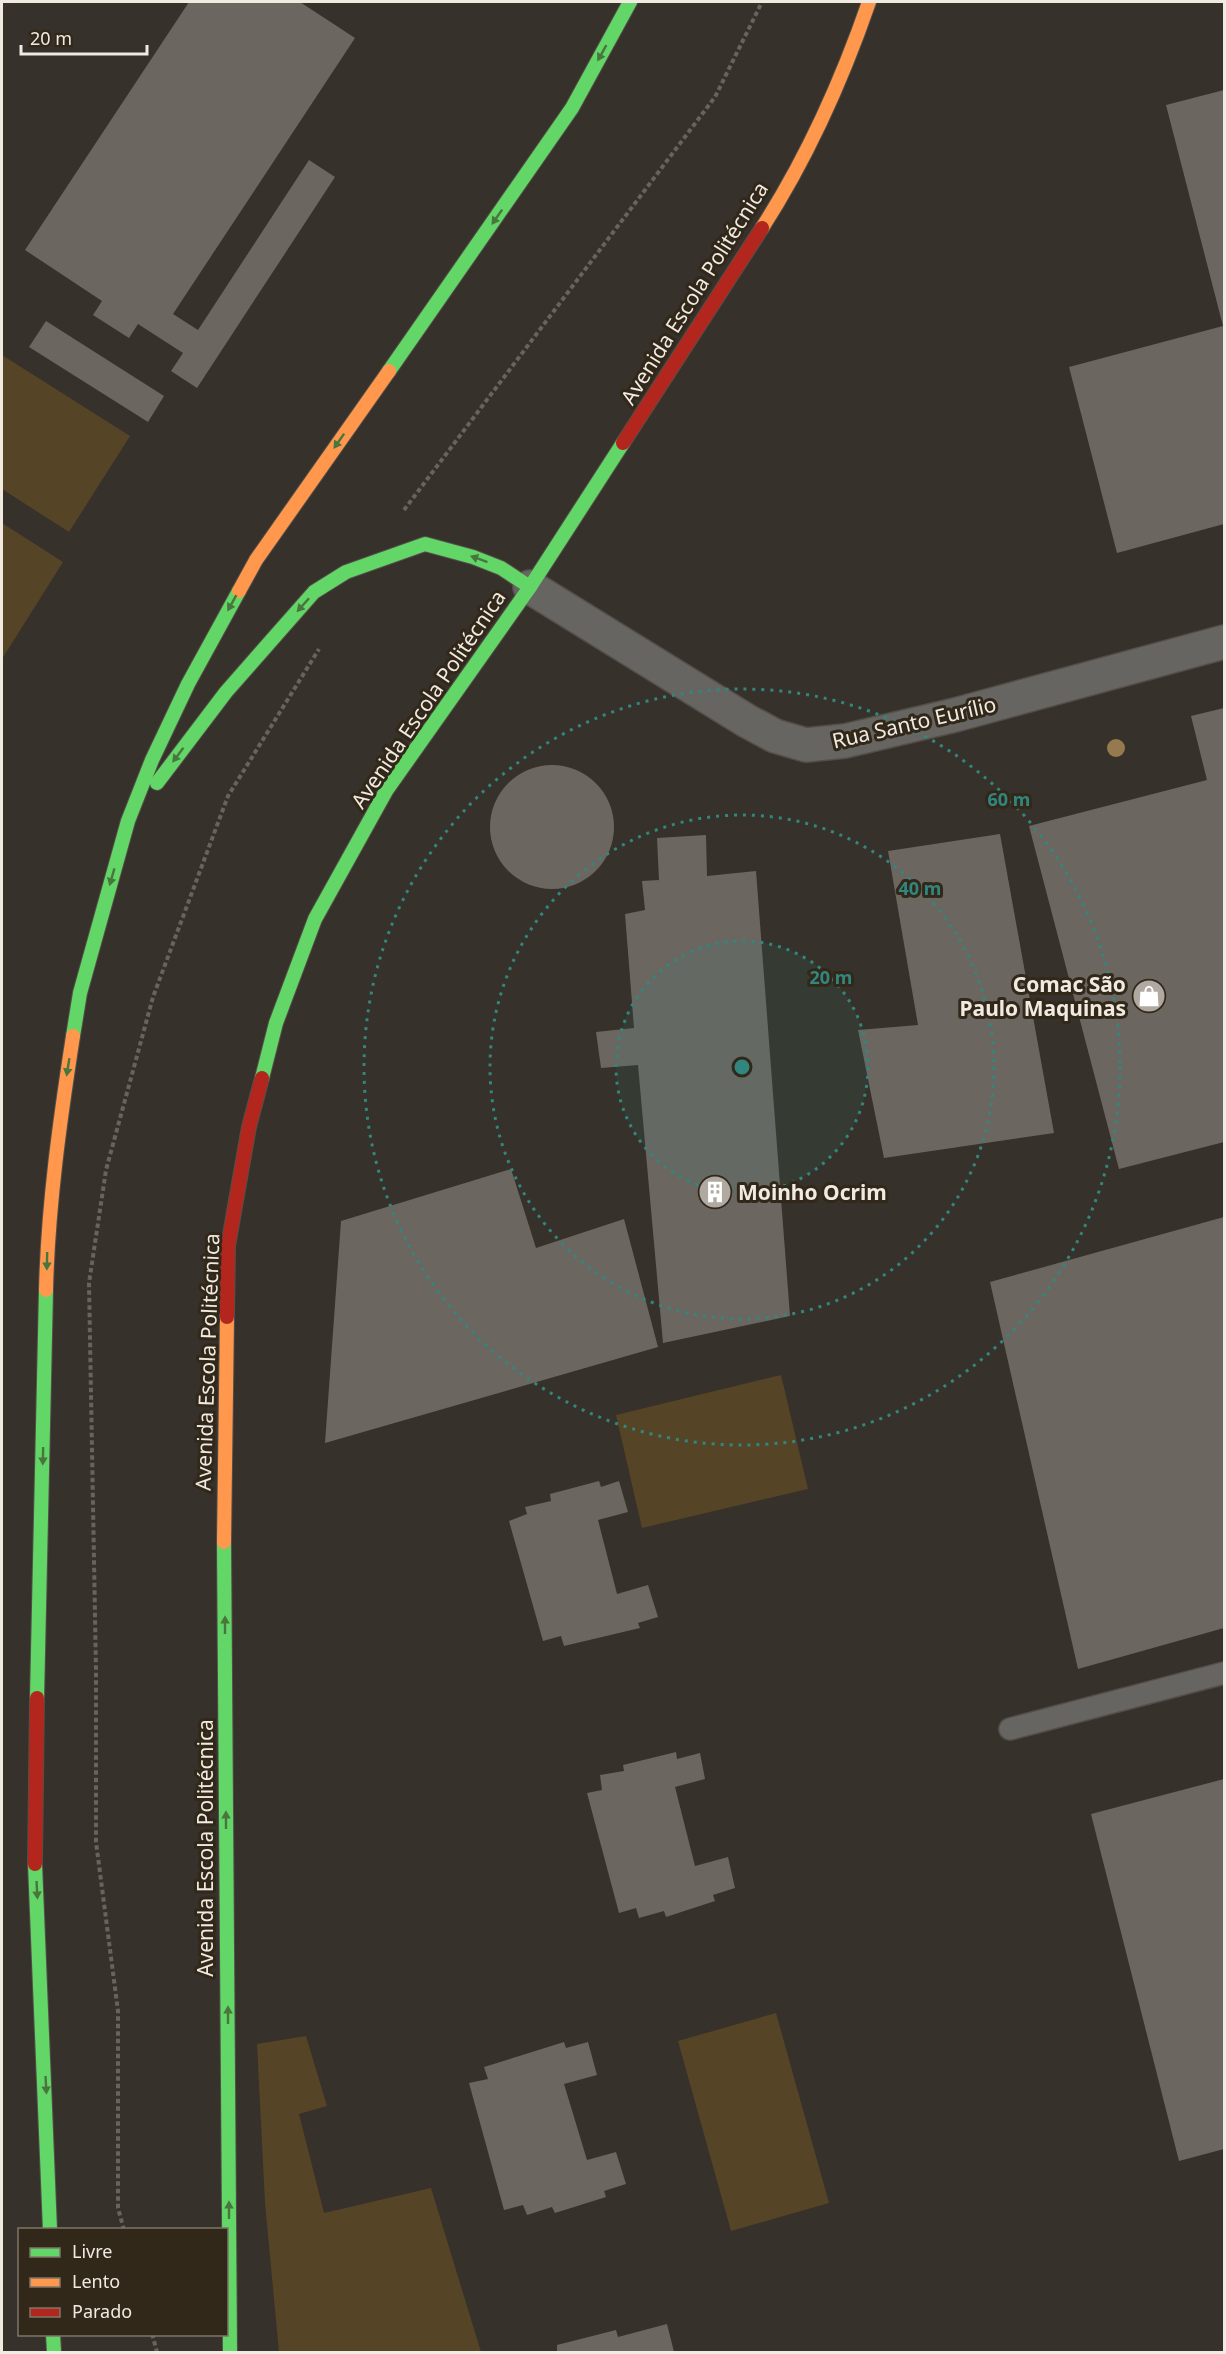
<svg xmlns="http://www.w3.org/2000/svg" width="1226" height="2354" font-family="'Noto Sans',sans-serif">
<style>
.green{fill:#564427}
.building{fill:#6b6760}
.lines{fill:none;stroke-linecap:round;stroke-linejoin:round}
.lane-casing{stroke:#534f48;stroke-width:24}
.street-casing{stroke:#534f48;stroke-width:36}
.fast-casing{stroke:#534f48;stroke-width:16}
.slow-casing{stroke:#534f48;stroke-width:16}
.jam-casing{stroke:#534f48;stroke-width:16}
.path{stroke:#676460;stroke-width:4;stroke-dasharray:4.5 3;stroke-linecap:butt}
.lane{stroke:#676562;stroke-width:21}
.street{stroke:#676562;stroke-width:33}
.fast{stroke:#63d668;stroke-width:14}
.slow{stroke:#ff974d;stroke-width:14}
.jam{stroke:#b3261e;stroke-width:14}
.tree{fill:#967a4f}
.oneway{fill:#48763d}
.ring{fill:none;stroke:#31877f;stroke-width:3;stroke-dasharray:3 6}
.labels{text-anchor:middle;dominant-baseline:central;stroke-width:6;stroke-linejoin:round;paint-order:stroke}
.street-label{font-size:21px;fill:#f0eae1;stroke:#32281a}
.poi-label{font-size:21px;font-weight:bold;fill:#f0eae1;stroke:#32281a;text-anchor:end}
.centre{fill:#31877f;stroke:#32281a;stroke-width:3}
.ring-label{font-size:18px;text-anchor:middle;font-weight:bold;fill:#31877f;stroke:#32281a;stroke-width:6;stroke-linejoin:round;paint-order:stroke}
</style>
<rect width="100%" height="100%" fill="#36312a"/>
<!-- green -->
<g class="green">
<path d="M2 355 130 436 69 532 2 489Z"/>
<path d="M2 523 63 562 2 659Z"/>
<path d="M781 1375 808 1489 642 1528 616 1415Z"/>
<path d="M776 2013 829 2203 731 2231 678 2041Z"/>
<path d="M306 2036 327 2106 299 2114 324 2213 431 2188 481 2352H279L265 2203 257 2044Z"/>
</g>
<!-- building -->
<g class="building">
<path d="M189 2H300L355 38 173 314 198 330 309 160 335 177 197 388 171 371 183 353 138 324 129 338 93 315 102 301 25 250Z"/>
<path d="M1224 90V524L1117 553 1069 367 1223 326 1166 105Z"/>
<path d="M46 321 164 396 148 422 29 347Z"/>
<path d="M1224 708V1142L1119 1169 1029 826 1207 780 1191 716Z"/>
<circle cx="552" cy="827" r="62"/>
<path d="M1000 834 1054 1133 884 1158 858 1030 918 1025 888 851Z"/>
<path d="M706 835 707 876 756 871 790 1316 663 1343 638 1065 601 1068 596 1032 634 1028 625 914 645 910 642 881 659 880 657 838Z"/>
<path d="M511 1169 536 1248 624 1219 658 1347 325 1443 341 1221Z"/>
<path d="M1224 1217V1628L1078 1669 990 1282Z"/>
<path d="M599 1481 601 1487 619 1481 628 1512 598 1520 617 1594 648 1585 658 1617 638 1623 640 1628 564 1646 561 1636 543 1641 509 1521 527 1514 525 1507 551 1501 550 1494Z"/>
<path d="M676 1752 677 1759 700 1753 705 1779 675 1787 695 1866 728 1857 735 1888 713 1895 715 1901 666 1917 664 1911 639 1918 636 1908 619 1913 587 1793 602 1790 600 1775 624 1771 623 1765Z"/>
<path d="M1224 1779V2149L1179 2161 1091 1814Z"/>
<path d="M564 2042 566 2048 588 2042 597 2075 564 2084 587 2160 616 2152 626 2184 604 2191 606 2197 555 2213 552 2207 527 2215 523 2205 504 2210 469 2083 488 2079 484 2067Z"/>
<path d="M667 2324 674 2352H557V2345L616 2330 618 2337Z"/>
</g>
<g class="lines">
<defs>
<path id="lane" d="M1010 1729 1224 1673"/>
<path id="street" d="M530 587 747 721 775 736 806 745 845 741 955 715 1224 642"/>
<g id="fast">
<path d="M389 371 572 108 630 2"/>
<path d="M157 783 226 692 314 592 346 572 425 544 473 557 501 568 530 587"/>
<path d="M73 1036 80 993 128 821 152 760 188 684 239 591"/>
<path d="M262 1078 276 1023 315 919 386 791 530 587 623 443"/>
<path d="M224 1542 230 2352"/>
<path d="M37 1698 46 1290"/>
<path d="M35 1864 50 2230"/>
<path d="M53 2334 54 2352"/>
</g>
<g id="slow">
<path d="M762 228C807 158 842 80 869 2"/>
<path d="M239 591 256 560 389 371"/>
<path d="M46 1290C48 1205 60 1120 73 1036"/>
<path d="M224 1542 227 1317"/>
</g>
<g id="jam">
<path d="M623 443 762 228"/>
<path d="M227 1317 228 1246 249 1127 262 1078"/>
<path d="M35 1864 37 1698"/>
</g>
</defs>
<!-- lane casing -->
<use href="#lane" class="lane-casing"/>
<!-- street casing -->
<use href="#street" class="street-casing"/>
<!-- fast casing -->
<use href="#fast" class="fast-casing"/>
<!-- slow casing -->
<use href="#slow" class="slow-casing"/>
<!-- jam casing -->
<use href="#jam" class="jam-casing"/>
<!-- path -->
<g class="path">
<path d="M404 510 715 97 762 2"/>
<path d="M124 2230 118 2208V2011L96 1842V1671L89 1283 106 1170 153 997 228 796 319 649"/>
<path d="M152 2334 157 2352"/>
</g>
<!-- lane -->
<use href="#lane" class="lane"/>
<!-- street -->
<use href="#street" class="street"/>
<!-- fast -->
<use href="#fast" class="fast"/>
<!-- slow -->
<use href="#slow" class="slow"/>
<!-- jam -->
<use href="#jam" class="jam"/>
</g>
<!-- trees -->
<circle class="tree" cx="1116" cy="748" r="9"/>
<!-- one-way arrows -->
<defs><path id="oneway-solid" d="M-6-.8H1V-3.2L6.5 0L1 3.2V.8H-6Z" transform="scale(1.5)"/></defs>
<g class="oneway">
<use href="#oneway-solid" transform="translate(602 53) rotate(119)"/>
<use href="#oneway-solid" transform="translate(497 217) rotate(125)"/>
<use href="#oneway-solid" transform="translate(339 441) rotate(125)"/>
<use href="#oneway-solid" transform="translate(479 559) rotate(-160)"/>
<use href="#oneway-solid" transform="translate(232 603) rotate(119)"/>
<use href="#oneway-solid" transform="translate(303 605) rotate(132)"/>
<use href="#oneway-solid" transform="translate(178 755) rotate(127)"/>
<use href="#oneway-solid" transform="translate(112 877) rotate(106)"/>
<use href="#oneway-solid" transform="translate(68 1067) rotate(99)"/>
<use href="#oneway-solid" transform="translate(47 1261) rotate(91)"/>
<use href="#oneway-solid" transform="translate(43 1456) rotate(91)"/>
<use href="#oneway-solid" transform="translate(225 1625) rotate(-90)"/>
<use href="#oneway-solid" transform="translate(226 1820) rotate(-90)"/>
<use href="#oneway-solid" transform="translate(37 1890) rotate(87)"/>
<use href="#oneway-solid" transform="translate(228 2015) rotate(-90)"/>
<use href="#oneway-solid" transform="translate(46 2085) rotate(87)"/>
<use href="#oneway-solid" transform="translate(229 2210) rotate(-90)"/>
</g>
<!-- distance rings -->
<circle cx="742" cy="1067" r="126" fill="#31877f" fill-opacity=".12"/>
<g class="ring">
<circle cx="742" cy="1067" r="126"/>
<circle cx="742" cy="1067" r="252"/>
<circle cx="742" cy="1067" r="378"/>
</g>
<!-- icons -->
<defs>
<symbol id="shop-disc" viewBox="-11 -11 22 22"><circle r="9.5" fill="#afa9a1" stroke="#32281a"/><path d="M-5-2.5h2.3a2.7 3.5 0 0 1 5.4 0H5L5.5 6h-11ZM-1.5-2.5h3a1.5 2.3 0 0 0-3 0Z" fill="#fff"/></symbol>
<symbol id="building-disc" viewBox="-11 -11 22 22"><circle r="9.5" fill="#afa9a1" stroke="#32281a"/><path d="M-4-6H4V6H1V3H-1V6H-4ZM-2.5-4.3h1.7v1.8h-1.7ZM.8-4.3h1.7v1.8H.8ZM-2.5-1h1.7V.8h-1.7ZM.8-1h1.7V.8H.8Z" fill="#fff"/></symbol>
</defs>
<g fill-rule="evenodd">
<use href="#shop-disc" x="1130" y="977" width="38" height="38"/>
<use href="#building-disc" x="696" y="1173" width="38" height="38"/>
</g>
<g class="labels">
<!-- street labels -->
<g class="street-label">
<text transform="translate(694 293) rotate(-58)">Avenida Escola Politécnica</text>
<text transform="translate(428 699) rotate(-56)">Avenida Escola Politécnica</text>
<text transform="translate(914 722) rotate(-13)">Rua Santo Eurílio</text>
<text transform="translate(207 1362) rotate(-88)">Avenida Escola Politécnica</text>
<text transform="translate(205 1848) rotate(-90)">Avenida Escola Politécnica</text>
</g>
<!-- poi labels -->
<g class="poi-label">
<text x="1126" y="984">Comac São<tspan x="1126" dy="24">Paulo Maquinas</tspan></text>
<text x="738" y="1192" text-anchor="start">Moinho Ocrim</text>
</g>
</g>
<circle cx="742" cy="1067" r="9" class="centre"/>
<g class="ring-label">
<text x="1009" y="806">60 m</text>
<text x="920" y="895">40 m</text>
<text x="831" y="984">20 m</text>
</g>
<!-- border -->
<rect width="1226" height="2354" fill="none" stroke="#f0eae1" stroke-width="6"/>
<!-- legend -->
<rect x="18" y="2228" width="210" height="108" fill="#32281a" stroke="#7e766a" stroke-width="1.5"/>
<rect x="30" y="2248" width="30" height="9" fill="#63d668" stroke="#7e766a" stroke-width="1.5"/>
<text x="72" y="2258" font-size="18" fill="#f0eae1">Livre</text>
<rect x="30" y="2278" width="30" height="9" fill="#ff974d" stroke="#7e766a" stroke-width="1.5"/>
<text x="72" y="2288" font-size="18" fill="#f0eae1">Lento</text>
<rect x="30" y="2308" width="30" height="9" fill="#b3261e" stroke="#7e766a" stroke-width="1.5"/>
<text x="72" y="2318" font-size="18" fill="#f0eae1">Parado</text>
<!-- scale -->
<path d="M21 45v9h126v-9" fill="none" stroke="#f0eae1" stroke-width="3"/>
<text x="30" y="45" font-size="18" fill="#f0eae1" stroke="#32281a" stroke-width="4.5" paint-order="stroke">20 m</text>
</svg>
